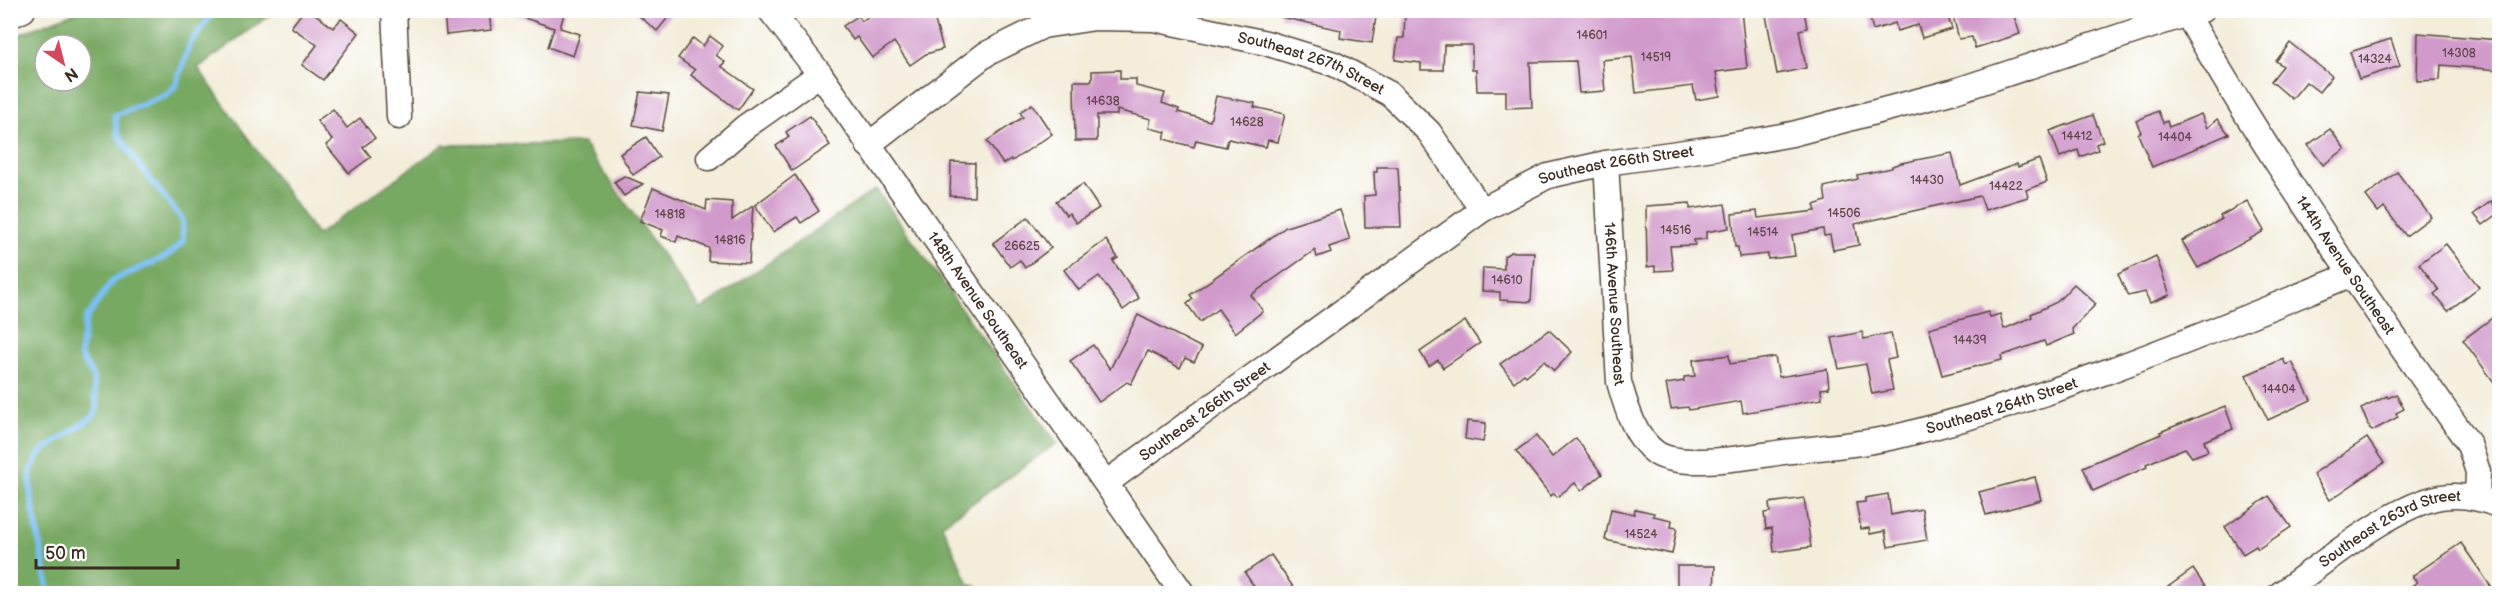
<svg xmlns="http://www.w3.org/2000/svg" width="2510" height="604" font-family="'Balsamiq Sans',sans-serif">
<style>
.forest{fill:#78a963;stroke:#5a6a40;stroke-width:1.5;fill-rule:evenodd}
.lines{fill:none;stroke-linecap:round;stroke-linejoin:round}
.stream{stroke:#7ac0f1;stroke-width:6}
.building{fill:#d19acb}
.minor-casing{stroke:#57473a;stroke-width:27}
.minor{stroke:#fff;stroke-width:24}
.labels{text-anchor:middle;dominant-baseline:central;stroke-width:6;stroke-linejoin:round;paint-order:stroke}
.number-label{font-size:12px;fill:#604649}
.street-label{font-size:15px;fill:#3b2a1e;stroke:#fff}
</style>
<rect width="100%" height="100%" fill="#fff"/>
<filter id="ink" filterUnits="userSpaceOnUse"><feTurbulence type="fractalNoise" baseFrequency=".0167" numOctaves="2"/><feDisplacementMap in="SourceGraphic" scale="12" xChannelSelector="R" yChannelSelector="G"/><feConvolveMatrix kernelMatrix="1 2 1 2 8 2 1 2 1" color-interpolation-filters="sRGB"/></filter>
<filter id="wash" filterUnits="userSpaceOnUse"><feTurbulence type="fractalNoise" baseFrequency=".008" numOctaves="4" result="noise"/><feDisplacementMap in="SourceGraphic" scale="24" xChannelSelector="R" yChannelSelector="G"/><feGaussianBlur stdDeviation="1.35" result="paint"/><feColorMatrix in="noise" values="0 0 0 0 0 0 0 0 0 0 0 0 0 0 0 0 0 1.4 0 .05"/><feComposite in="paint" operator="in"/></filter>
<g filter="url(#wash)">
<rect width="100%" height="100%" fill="#f3edda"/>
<!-- forest -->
<path class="forest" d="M79 11H275L198 68 317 235 443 145 583 143 701 309 876 189 1057 443 942 525 969 584 996 593H11V37ZM45 45H81V81H45Z"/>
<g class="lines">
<!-- stream -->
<path class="stream" d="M52 594 48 588 31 496 30 471 40 453 94 416 97 408 93 377 80 355 86 319 113 280 166 257 183 242 182 219 135 160 117 133 115 115 167 95 176 85 190 44 215 10"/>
</g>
<g id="blocks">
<!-- building -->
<g class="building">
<path d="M304 10H310L333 28 341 19 359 33 323 80 302 65 317 45 291 27Z"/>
<path d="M444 10H489L491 30 446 35Z"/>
<path d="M511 10H565L560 28 580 34 573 56 548 47 554 28 510 13Z"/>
<path d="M632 10H674L657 31Z"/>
<path d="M877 10H932L943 49 926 54 910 65 894 42 872 58 857 37 853 40 843 26 858 16 862 21Z"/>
<path d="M1281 10H1377L1372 43 1340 38 1341 30 1280 17Z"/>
<path d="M1405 10H1502V15L1540 14V10H1741L1747 68 1716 72 1720 96 1696 100 1693 86 1636 93 1632 57 1602 60 1605 91 1579 93 1576 61 1530 62 1532 107 1506 108V91H1477L1476 70H1472V45H1444L1443 70H1421V63L1395 60 1398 38H1404Z"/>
<path d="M1765 10H1804L1807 28 1799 30 1806 68 1777 74Z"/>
<path d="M1868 10H1955V15L1969 10H2012L2020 34 1975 48 1972 37 1959 39 1953 16 1948 17 1952 29 1922 38 1918 25 1897 31 1895 23 1873 30Z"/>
<path d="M2418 33 2499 40V70L2441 65 2440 80 2417 81Z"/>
<path d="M710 36 723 46 716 55 725 62 721 66 753 89 738 110 691 75 695 70 678 58 693 38 703 46Z"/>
<path d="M2391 39 2400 66 2359 79 2350 52Z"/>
<path d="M2290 43 2332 76 2319 92 2306 82 2292 99 2271 81 2283 66 2276 61Z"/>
<path d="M1120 70V79H1136V86L1165 93 1162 103 1179 109 1178 112 1210 121 1216 96 1255 103 1254 107 1285 114 1278 142 1268 140 1266 147 1228 139 1226 147 1196 140 1194 147 1164 139 1166 132 1149 128 1151 119 1117 110V115H1097V141H1075L1074 81H1092V71Z"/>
<path d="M640 92 669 95 662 131 633 125Z"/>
<path d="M1032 104 1052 134 1012 161 1011 159 1003 164 987 141 1023 117 1020 112Z"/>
<path d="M333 109 347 128 360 118 375 138 363 147 371 157 349 173 326 145 332 140 317 121Z"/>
<path d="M2158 111 2163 123 2167 121 2169 127 2201 114 2207 128 2217 119 2229 134 2152 167 2138 134 2141 132 2136 121Z"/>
<path d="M2093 115 2103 141 2096 144 2098 150 2080 157 2078 150 2060 157 2050 131Z"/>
<path d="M810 116 830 145 792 171 776 146 789 137 786 132Z"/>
<path d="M2330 129 2345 149 2323 165 2308 145Z"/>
<path d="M646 137 659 157 633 175 620 154Z"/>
<path d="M1952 153 1960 185 2017 164 2018 167 2039 159 2047 182 2026 190 2028 197 1985 210 1980 196 1855 224 1859 245 1833 250 1830 235 1824 236 1823 229 1792 235 1795 256 1768 259V254L1739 257 1738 247H1735L1732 214 1757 211 1758 218 1816 211 1814 205 1826 201 1824 187 1858 179 1857 175 1892 168V166L1901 163Z"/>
<path d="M951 162 975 163 974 197 950 196Z"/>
<path d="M1377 167H1398L1401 227H1365L1364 196 1375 195 1374 172H1377Z"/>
<path d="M2397 172 2431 217 2406 236 2384 207 2378 212 2366 196Z"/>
<path d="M795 175 819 211 801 223 797 217 773 232 755 205Z"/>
<path d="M624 176 643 184 624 196 614 182Z"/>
<path d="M1083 184 1099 208 1076 223 1069 213 1066 215 1056 201Z"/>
<path d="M653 188 706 210 707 200 732 202V220L753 206 749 263 708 261 709 248 678 236 676 242 661 236 663 230 640 221Z"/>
<path d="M2247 201 2264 231 2198 268 2182 241 2222 219 2220 216Z"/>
<path d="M2491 201 2499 213 2483 225 2474 214Z"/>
<path d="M1690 203V209L1725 204 1729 228 1706 232V239L1694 240 1695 245 1670 246 1673 270 1655 271V266L1647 267 1646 206Z"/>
<path d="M1340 210 1350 240 1329 247 1331 252 1317 257 1315 250 1251 295 1263 311 1235 333 1218 309 1200 322 1187 304 1193 299 1190 295 1286 227Z"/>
<path d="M1028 217 1051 248 1025 268 1020 260 1010 267 993 243Z"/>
<path d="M1106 240 1118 258 1113 261 1139 298 1123 310 1099 276 1079 290 1064 270Z"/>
<path d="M2446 244 2479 287 2448 311 2434 294 2439 290 2419 264Z"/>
<path d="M1511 252H1534L1531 302 1500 300V292L1482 291 1483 268 1504 269V256Z"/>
<path d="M2156 256 2170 295 2150 303 2145 292 2128 296 2118 274Z"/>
<path d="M2074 284 2096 304 2072 329 2074 334 2046 346 2044 341 2001 356 2002 360 1942 375 1929 328 1988 312 1990 317 2000 314 2004 329 2032 317 2031 314 2057 302Z"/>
<path d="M1138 315 1202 348 1194 362 1185 358 1180 368 1148 351 1131 384 1127 382 1099 402 1070 361 1093 345 1110 369Z"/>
<path d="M2492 318 2499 328V389L2463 340Z"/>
<path d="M1465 321 1480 343 1443 368 1438 360 1429 366 1420 352Z"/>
<path d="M1549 330 1572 352 1554 371 1544 361 1526 376 1524 374 1514 382 1500 364Z"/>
<path d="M1862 332 1864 339 1891 333 1896 358 1887 360 1893 390 1872 394 1866 364 1839 369 1832 338Z"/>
<path d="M1729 355 1730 364 1775 357 1779 377 1827 369 1829 388 1821 389 1822 399 1743 413 1741 401 1689 410 1688 407 1671 409 1666 384 1684 381V377L1695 376 1693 360Z"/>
<path d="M2283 359 2286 365 2292 362 2311 400 2268 420 2246 375Z"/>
<path d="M2396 394 2404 409 2396 413 2398 417 2372 431 2361 409 2387 396 2388 398Z"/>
<path d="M2225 406 2233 429 2204 441 2208 451 2192 457 2185 448 2146 464 2147 467 2093 491 2083 467 2161 434 2160 432Z"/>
<path d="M1467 421 1486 423 1483 442 1465 439Z"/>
<path d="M1536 436 1552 457 1576 438 1602 474 1581 491 1575 483 1557 497 1554 493 1551 496 1516 451Z"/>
<path d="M2367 438 2384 463 2330 500 2313 474Z"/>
<path d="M2035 477 2041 500 1986 515 1979 492Z"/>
<path d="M1888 494 1891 515 1922 509 1927 540 1888 547 1885 531 1870 534 1869 528 1861 529 1856 503 1865 502V498Z"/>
<path d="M2269 496 2291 527 2258 549 2256 546 2243 554 2225 527Z"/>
<path d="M1804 498 1811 547 1774 552 1772 528 1766 529 1764 513 1770 512 1769 503Z"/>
<path d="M1611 509 1634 514 1635 509 1654 513 1653 516 1672 520 1671 527 1677 528 1672 554 1605 540Z"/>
<path d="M2461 543 2496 594H2400L2417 582 2412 576Z"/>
<path d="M1271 555 1298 594H1259L1245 573Z"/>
<path d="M1677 566H1715L1714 594H1677Z"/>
<path d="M2193 569 2206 588 2198 594H2158Z"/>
</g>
</g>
</g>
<g filter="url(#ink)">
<use href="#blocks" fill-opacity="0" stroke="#57473a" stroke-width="1.5"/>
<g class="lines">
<defs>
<g id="minor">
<path d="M394 10 399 117"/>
<path id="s1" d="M770 10 820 74 1183 594"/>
<path id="s2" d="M2187 14C2271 163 2371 304 2469 444L2478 472 2477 498"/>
<path d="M10 16 23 10"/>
<path id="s3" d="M868 145 986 54 1043 26 1095 18 1154 19 1266 43 1334 64 1390 94 1429 132 1482 210"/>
<path d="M709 158 745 127 820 74"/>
<path id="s4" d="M1606 163 1619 382C1626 406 1634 437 1656 453 1680 469 1749 457 1777 453 1820 447 1865 445 1907 434 2060 396 2205 334 2350 275"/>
<path id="s5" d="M1106 483 1482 210 1548 176 1606 163 1721 147 1792 134 1955 91 2187 14 2202 10"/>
<path id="s6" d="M2280 594C2321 565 2393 505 2441 497 2461 494 2481 498 2500 506"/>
</g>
</defs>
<!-- minor casing -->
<use href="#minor" class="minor-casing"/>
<!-- minor -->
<use href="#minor" class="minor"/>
</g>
</g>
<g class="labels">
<!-- number labels -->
<g class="number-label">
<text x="1592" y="35">14601</text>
<text x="2459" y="53">14308</text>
<text x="1656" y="57">14519</text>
<text x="2375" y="59">14324</text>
<text x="1103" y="101">14638</text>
<text x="1247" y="122">14628</text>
<text x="2077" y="136">14412</text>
<text x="2175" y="137">14404</text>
<text x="1927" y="180">14430</text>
<text x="2006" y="186">14422</text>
<text x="1844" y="213">14506</text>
<text x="670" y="214">14818</text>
<text x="1676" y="230">14516</text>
<text x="1763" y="232">14514</text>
<text x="730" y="240">14816</text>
<text x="1022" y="246">26625</text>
<text x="1507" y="280">14610</text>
<text x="1970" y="340">14439</text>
<text x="2279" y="389">14404</text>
<text x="1641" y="534">14524</text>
</g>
<!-- street labels -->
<g class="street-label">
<text stroke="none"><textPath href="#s3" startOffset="488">Southeast 267th Street</textPath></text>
<text stroke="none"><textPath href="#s5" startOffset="608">Southeast 266th Street</textPath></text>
<text stroke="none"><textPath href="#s2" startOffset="297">144th Avenue Southeast</textPath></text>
<text stroke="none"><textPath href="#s1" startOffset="357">148th Avenue Southeast</textPath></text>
<text stroke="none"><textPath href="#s4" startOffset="141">146th Avenue Southeast</textPath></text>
<text stroke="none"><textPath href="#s4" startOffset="654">Southeast 264th Street</textPath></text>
<text stroke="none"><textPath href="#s5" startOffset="122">Southeast 266th Street</textPath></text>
<text stroke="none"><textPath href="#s6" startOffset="130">Southeast 263rd Street</textPath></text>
</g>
</g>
<!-- margin -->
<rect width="2510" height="604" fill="none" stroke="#fff" stroke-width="36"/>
<!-- north arrow -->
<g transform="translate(63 63) rotate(145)"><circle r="28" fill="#ffffff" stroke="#b1aaa5" stroke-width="1.5"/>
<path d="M0-4.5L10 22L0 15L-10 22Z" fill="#d1495b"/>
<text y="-9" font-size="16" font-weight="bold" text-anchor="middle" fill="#3b2a1e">N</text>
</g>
<!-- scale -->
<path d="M36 559v9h142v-9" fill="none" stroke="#3b2a1e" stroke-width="3"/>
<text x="45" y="559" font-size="18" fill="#3b2a1e" stroke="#ffffff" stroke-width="4.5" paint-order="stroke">50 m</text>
</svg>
